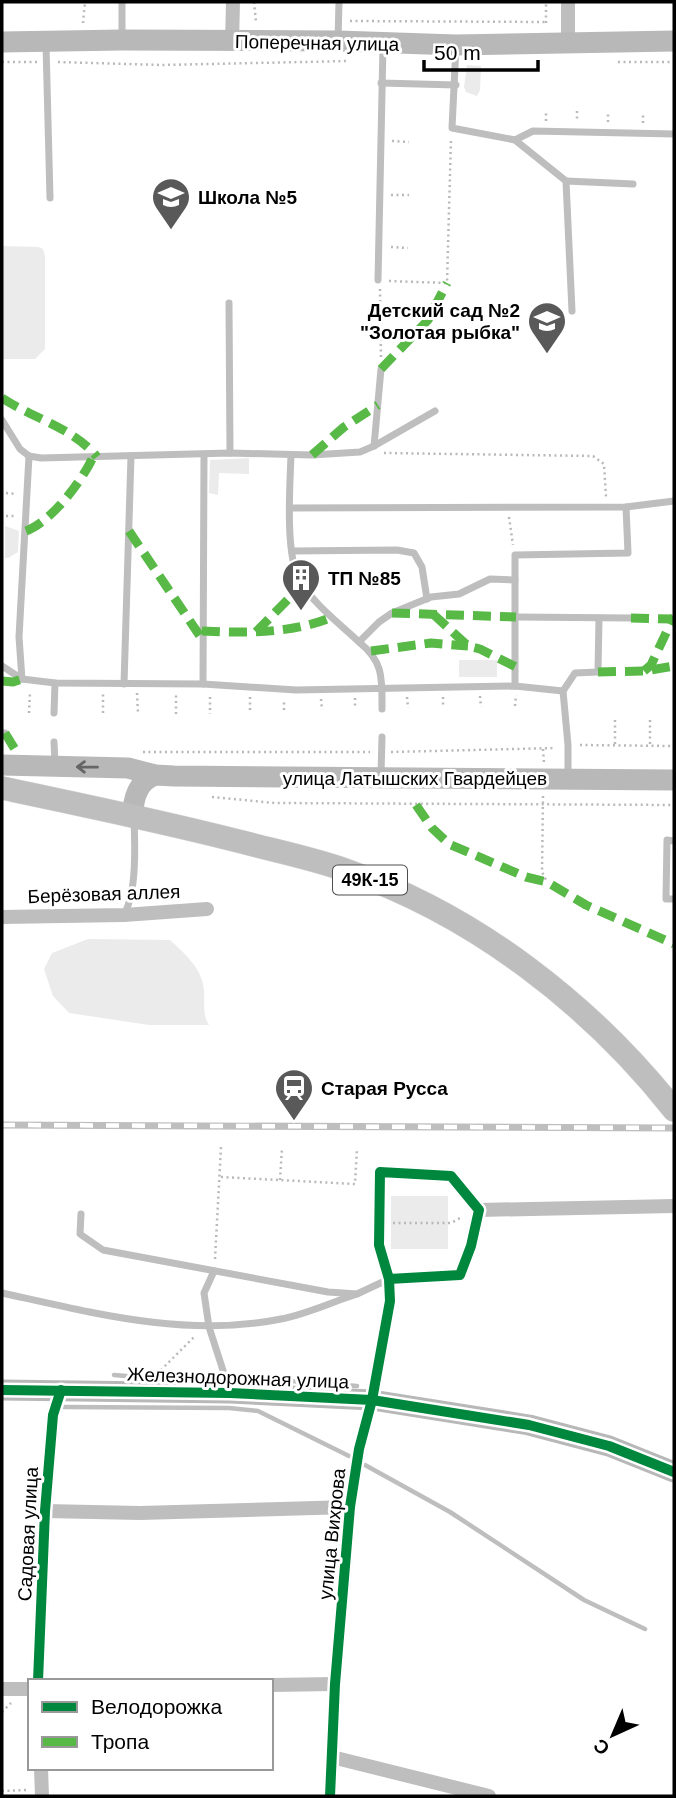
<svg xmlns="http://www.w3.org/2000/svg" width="676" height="1798" font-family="Arial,sans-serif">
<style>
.green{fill:#ebebeb}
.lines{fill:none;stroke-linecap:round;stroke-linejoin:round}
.stream{stroke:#bebebe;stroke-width:4.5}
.primary-casing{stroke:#dbdbdb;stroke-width:24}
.path{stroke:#b9b9b9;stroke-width:2.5;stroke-dasharray:2 3.5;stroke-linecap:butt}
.lane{stroke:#bebebe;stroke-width:7}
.street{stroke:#bebebe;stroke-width:14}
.secondary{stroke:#b8b8b8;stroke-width:21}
.primary{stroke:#bebebe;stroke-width:23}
.rail-casing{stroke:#bebebe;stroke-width:7}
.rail{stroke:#fff;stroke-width:4.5;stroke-dasharray:13;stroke-linecap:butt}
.quiet{stroke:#58b947;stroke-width:9;stroke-dasharray:18 9;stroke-linecap:butt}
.cycleway-casing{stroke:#fff;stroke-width:15}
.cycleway{stroke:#00873e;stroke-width:10}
.oneway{stroke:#656565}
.labels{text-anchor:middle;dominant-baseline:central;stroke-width:6;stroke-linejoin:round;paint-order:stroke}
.shield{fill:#fff;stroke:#4c4c4c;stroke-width:2}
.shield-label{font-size:18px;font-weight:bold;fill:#000}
.street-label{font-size:19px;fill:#000;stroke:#fff}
.poi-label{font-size:19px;font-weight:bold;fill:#000;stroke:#fff;text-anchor:start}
</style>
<rect width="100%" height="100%" fill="#fff"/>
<!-- green -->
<g class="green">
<path d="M467 65 481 66 480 90 477 96 466 92 464 87Z"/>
<path d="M2 246 38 247 43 249 45 256V349L35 359H2Z"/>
<path d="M249 458V474L219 473 218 495 209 493 210 460Z"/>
<path d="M5 526 19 531 18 552 8 558H5Z"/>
<rect x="459" y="660" width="38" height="17"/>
<path d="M88 939 170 940C185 954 203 969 204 991 205 1004 202 1014 209 1025H149L69 1013 53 996 44 969 52 953Z"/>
<rect x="391" y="1196" width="57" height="53"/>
</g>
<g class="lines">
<!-- stream -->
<g class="stream">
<path d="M114 1375 151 1378 214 1377"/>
<path d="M239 1377 357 1386"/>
<path d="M64 1407 229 1408 258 1411 349 1456"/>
<path d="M365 1465 450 1512 584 1600 645 1629"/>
</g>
<defs>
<path id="primary" d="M2 788C83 805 165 822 246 843 280 852 315 859 348 871 475 915 591 1005 674 1110"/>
</defs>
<!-- primary casing -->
<use href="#primary" class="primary-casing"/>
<!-- path -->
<g class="path">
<path d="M254 2 256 22"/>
<path d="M350 21 546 22"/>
<path d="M83 23 85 2"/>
<path d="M546 23V2"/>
<path d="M2 62H38"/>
<path d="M58 62 162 65 349 61"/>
<path d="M618 62H674"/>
<path d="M577 111V122"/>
<path d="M546 121V110"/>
<path d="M608 122V111"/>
<path d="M643 123V112"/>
<path d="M392 141 409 142"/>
<path d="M391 195H409"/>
<path d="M391 247 408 248"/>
<path d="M389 281 447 283 451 138"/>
<path d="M380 289 381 359"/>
<path d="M384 453 593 456 604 464 606 497"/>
<path d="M6 493 17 494"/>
<path d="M6 516H16"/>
<path d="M509 517 513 545"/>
<path d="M137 693 138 714"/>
<path d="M480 696 481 707"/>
<path d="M210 697V714"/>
<path d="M250 697V711"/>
<path d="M407 697 408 708"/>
<path d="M443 697V707"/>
<path d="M355 698V709"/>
<path d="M321 699 322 710"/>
<path d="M515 706 516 695"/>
<path d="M284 710V700"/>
<path d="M29 713 30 692"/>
<path d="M103 713V692"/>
<path d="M176 714V693"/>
<path d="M615 744V719"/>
<path d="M650 744V719"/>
<path d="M580 745 674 746"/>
<path d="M543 749 544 763"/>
<path d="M143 752H370"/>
<path d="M391 752 556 748"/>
<path d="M543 796 542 872 547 882"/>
<path d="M212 797 275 803 674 805"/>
<path d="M221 1177 355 1184 357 1148"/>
<path d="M280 1180 282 1148"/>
<path d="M393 1223H451L462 1217"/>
<path d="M215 1259 221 1147"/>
<path d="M157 1374 194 1337"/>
<path d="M2 1712 11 1703"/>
<path d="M2 1791 26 1790"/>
</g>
<!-- lane -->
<g class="lane">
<path d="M122 39V2"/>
<path d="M338 40 339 2"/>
<path d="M46 45 50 198"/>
<path d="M456 46 452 128 515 140 566 181 572 311"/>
<path d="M381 83 456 85"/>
<path d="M515 140 533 131 674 134"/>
<path d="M566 181 633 184"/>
<path d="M378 280 383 46"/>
<path d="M229 303 230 453"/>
<path d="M435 411 374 446 360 452 312 455 230 453 41 458 29 456 19 637 22 679 55 683 203 684 296 690 515 686 563 691"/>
<path d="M2 420 20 449 29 456"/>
<path d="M374 446 381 369"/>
<path d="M291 455C290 485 285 553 299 579 313 604 339 623 359 642L379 622 392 613 431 597 459 594 490 579 515 580"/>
<path d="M290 508 626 507 674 501"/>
<path d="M292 551 397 550 414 553 422 567 427 599"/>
<path d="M516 617 631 618"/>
<path d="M359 642C384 662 382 679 382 709"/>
<path d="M2 666 22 679"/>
<path d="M124 684 131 456"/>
<path d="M203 684 204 455"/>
<path d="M515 686V555L628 553 626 507"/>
<path d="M54 713 55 683"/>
<path d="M2 733H5"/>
<path d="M54 742 55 762"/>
<path d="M381 775 382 737"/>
<path d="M568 778V745L563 691 575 673 598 672 599 618"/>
<path d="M674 841 667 840 666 899H674"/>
<path d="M124 914C137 893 135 844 134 819"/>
<path d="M81 1214 80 1234 103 1250 328 1292 357 1294 389 1279"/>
<path d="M214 1271 204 1293 209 1327 229 1389"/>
<path d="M2 1293C93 1313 187 1338 281 1319 307 1314 332 1302 357 1294"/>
</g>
<!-- street -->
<g class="street">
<path d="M232 42 233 2"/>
<path d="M568 42V2"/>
<path d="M2 917 124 915 207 909"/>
<path d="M479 1210 674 1206"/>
<path d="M45 1511 140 1513 350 1507"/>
<path d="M38 1681 45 1511 53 1415 61 1390"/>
<path d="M271 1685 335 1684"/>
<path d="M2 1689H30"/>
<path d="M332 1757 489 1796"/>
<path d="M41 1768 42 1796"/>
<path d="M330 1796 335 1684 350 1507 359 1449 372 1400 390 1301 389 1279 379 1245 380 1172 451 1176 479 1210 471 1246 460 1275 389 1279"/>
</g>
<!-- secondary -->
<g class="secondary">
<path d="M2 42 122 40 338 41 456 45 674 41"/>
<path d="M2 765 128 768 155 775 174 776 674 780"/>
<path d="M133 815C133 799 138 781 155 775"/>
<path d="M2 1390 230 1393 372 1400 529 1425 609 1446 674 1472"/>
</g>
<!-- primary -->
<use href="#primary" class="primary"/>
<defs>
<path id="rail" d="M2 1125 674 1128"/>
</defs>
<!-- rail casing -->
<use href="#rail" class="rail-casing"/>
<!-- rail -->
<use href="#rail" class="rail"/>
<!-- quiet -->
<g class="quiet">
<path d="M381 369 428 320 447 283"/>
<path d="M2 398C32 418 74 428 97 457"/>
<path d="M312 455 344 427 378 405"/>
<path d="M26 531C51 522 82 481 93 457"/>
<path d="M129 531 202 639"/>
<path d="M392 613 516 617"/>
<path d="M433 614 468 646 480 649 516 667"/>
<path d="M631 618 672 619"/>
<path d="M202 631C245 633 292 634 332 617"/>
<path d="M256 632 303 584"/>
<path d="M371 651 431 643 468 646"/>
<path d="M644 671 651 665 674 616"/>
<path d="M598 672 644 671 674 666"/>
<path d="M2 681 13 682 22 679"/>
<path d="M5 733 16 751"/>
<path d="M416 805 432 828 449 844 526 877 547 882 586 905 674 944"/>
</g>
<defs>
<g id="cycleway">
<path d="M2 1390 230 1393 372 1400 529 1425 609 1446 674 1472"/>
<path d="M38 1681 45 1511 53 1415 61 1390"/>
<path d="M330 1796 335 1684 350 1507 359 1449 372 1400 390 1301 389 1279 379 1245 380 1172 451 1176 479 1210 471 1246 460 1275 389 1279"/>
</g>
</defs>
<!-- cycleway casing -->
<use href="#cycleway" class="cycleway-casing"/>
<!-- cycleway -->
<use href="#cycleway" class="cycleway"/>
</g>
<!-- one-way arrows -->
<defs><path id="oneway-shaft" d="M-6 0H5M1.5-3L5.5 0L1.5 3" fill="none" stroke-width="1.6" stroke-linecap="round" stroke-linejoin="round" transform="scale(1.75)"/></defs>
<use class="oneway" href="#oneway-shaft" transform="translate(87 767) rotate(-179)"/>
<!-- icons -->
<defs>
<symbol id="school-pin" viewBox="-11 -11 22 30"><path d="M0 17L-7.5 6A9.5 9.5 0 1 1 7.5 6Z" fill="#595959" stroke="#fff"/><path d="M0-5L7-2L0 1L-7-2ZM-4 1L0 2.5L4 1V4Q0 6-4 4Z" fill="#fff"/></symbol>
<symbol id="building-pin" viewBox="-11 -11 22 30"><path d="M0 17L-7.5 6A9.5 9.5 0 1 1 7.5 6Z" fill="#595959" stroke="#fff"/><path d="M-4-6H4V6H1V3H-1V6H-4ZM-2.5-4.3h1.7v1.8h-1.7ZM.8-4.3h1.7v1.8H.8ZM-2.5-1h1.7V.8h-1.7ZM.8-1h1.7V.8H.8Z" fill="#fff"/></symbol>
<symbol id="station-pin" viewBox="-11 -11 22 30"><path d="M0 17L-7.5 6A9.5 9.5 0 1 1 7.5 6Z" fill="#595959" stroke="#fff"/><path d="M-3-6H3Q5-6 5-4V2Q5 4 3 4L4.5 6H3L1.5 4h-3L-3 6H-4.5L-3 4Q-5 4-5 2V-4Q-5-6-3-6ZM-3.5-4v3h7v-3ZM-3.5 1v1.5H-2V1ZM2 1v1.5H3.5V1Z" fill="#fff"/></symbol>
</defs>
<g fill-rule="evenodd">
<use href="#school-pin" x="149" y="175" width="44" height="60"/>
<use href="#school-pin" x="525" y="299" width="44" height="60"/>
<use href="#building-pin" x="279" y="556" width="44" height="60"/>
<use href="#station-pin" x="272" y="1066" width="44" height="60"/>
</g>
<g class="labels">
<!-- shield labels -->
<rect class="shield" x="333" y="865.5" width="74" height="29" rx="5"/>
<g class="shield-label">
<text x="370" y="880">49К-15</text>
</g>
<!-- street labels -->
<g class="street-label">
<text transform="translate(317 43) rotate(1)">Поперечная улица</text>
<text x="415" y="778">улица Латышских Гвардейцев</text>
<text transform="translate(104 894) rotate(-2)">Берёзовая аллея</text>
<text transform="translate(238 1378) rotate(2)">Железнодорожная улица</text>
<text transform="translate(28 1534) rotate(-87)">Садовая улица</text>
<text transform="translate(332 1534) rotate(-84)">улица Вихрова</text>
</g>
<!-- poi labels -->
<g class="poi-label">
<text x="198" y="197">Школа №5</text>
<text x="520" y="310" text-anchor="end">Детский сад №2<tspan x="520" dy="22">"Золотая рыбка"</tspan></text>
<text x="328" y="578">ТП №85</text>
<text x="321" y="1088">Старая Русса</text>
</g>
</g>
<!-- border -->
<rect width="676" height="1798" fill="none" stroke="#000000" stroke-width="7"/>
<!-- legend -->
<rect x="28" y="1679" width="245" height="91" fill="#ffffff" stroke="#999999" stroke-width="2"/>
<rect x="42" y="1702" width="35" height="10" fill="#00873e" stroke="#999999" stroke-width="2"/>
<text x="91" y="1714" font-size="21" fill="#000000">Велодорожка</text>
<rect x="42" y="1737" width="35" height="10" fill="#58b947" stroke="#999999" stroke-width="2"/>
<text x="91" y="1749" font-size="21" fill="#000000">Тропа</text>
<!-- north arrow -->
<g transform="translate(613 1735) rotate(224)" stroke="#ffffff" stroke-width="5" paint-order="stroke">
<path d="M0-5L12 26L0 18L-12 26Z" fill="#000000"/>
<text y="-10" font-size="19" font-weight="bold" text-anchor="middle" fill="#000000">С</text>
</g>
<!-- scale -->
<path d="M424 60v10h114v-10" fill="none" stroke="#000000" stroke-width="3.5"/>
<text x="434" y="60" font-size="21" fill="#000000" stroke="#ffffff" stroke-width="5" paint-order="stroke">50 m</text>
</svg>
